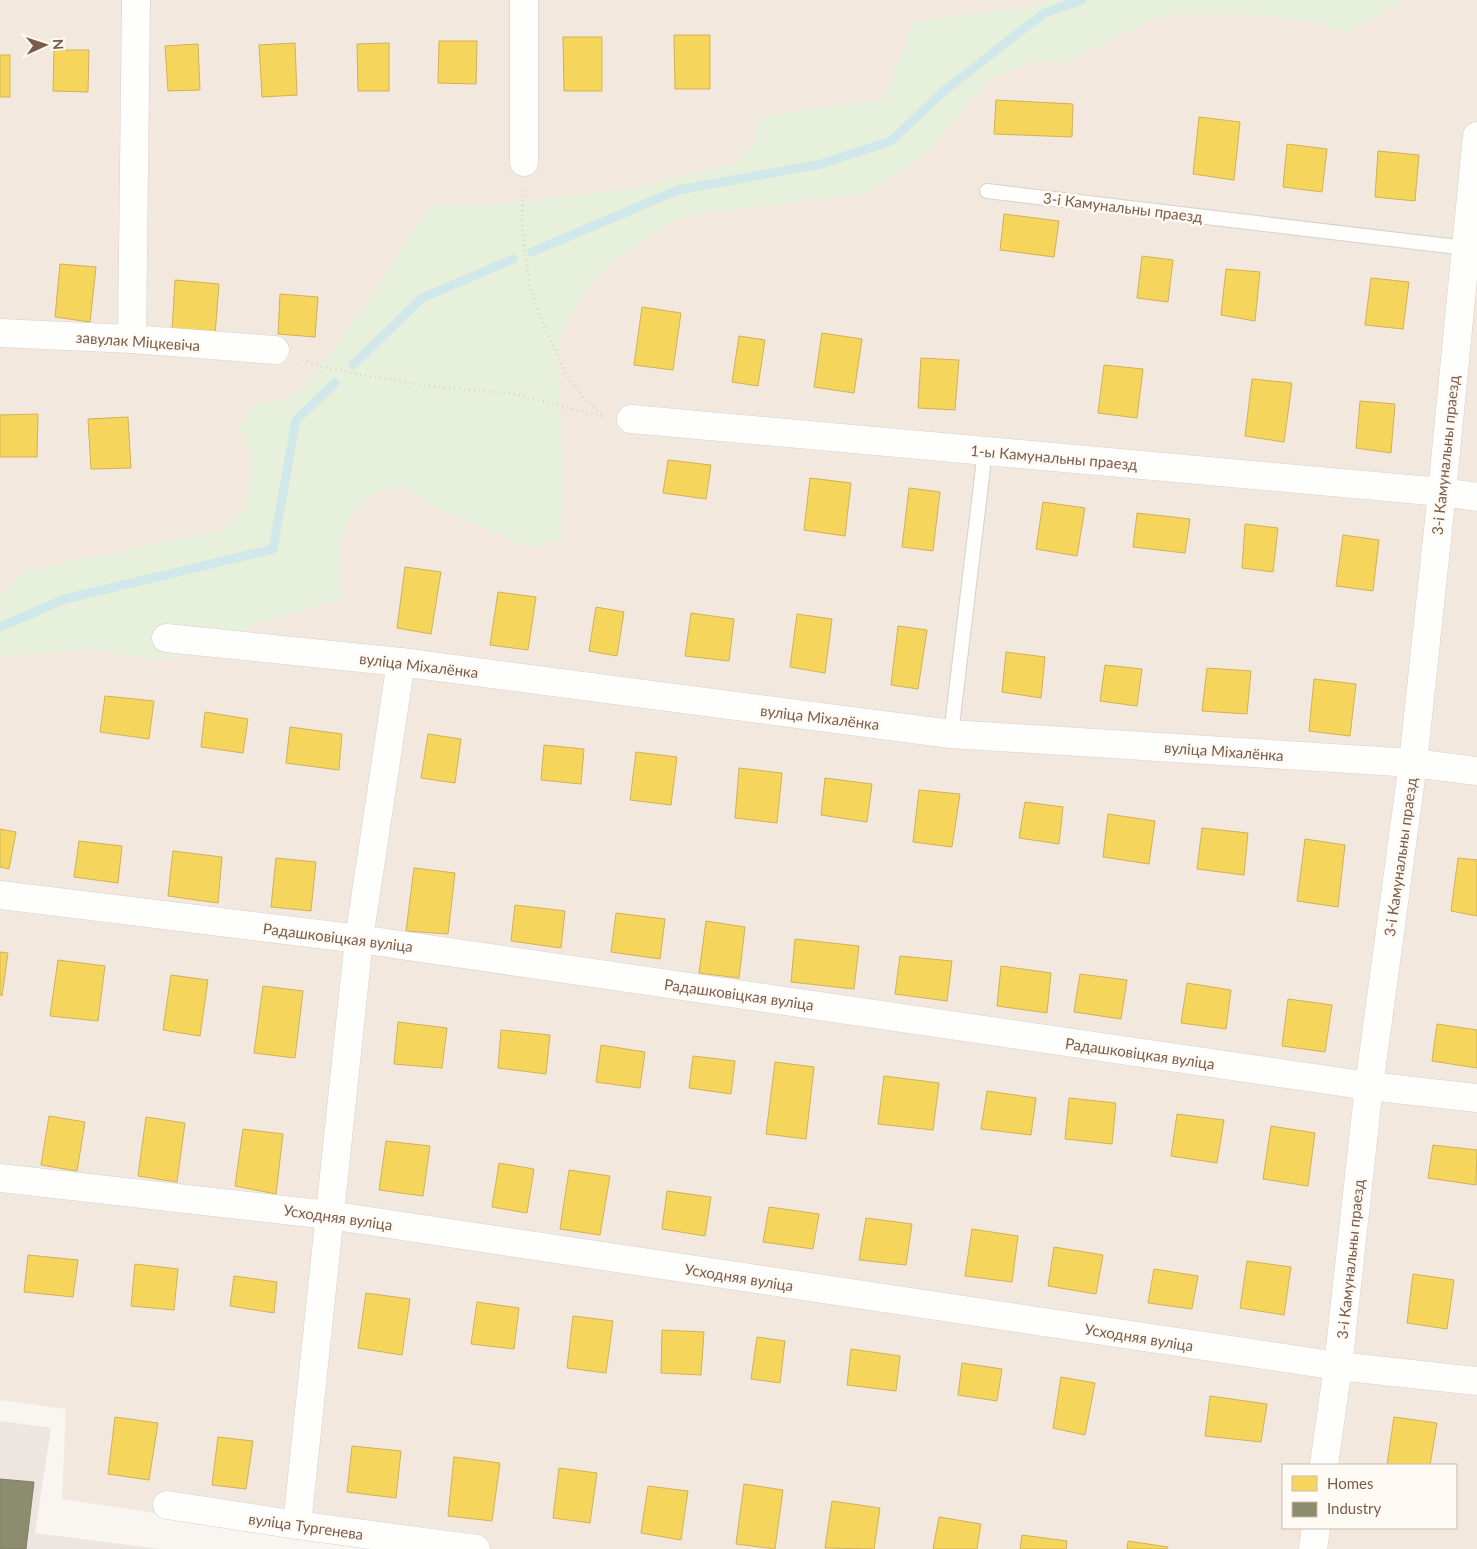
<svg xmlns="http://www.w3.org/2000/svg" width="1477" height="1549" font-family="Lato,sans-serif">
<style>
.residential{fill:#f2e8de;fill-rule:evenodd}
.industrial{fill:#ede5e0}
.green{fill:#e7f0db}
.homes{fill:#f6d55c;stroke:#d1b158}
.industry{fill:#8c8c6e;stroke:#877e64}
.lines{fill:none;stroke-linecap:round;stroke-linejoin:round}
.stream{stroke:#d0e8ea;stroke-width:9}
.lane-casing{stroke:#d7d1cb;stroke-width:16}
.street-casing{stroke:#d7d1cb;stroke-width:29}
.path{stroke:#dcd5d0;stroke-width:3;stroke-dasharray:1 4;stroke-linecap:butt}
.lane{stroke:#fefefd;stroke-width:14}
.street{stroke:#fefefd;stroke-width:28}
.labels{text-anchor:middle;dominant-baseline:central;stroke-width:5;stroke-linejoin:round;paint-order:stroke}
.street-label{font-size:15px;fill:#7a5c4d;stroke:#fffaf3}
</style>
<rect width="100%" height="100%" fill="#f9f5f0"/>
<!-- residential -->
<path class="residential" d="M0 0H1477V1549H393L62 1499 66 1409 0 1400ZM1283 1465H1456V1528H1283Z"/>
<!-- industrial -->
<path class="industrial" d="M0 1421 51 1428 35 1533 160 1549H0Z"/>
<!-- green -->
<path class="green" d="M1052 0H1404L1348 33 1321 24 1260 15 1174 14 1148 21 1068 63 1040 60 988 80 933 147 888 181 862 194 689 215 662 228 613 262 593 281 562 333 558 363 564 480 561 539 529 548 426 503 402 487 374 493 352 512 340 539 342 599 259 623 179 657 149 660 94 649 0 656V596L23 571 224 530 243 508 250 482 249 454 239 428 252 404 279 402 303 388 369 300 430 205H486L627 189 736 163 754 142 760 116 884 99 913 22 1037 5Z"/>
<!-- homes -->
<g class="homes">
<path d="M674 35H710V89H675Z"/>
<path d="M563 37H602V91H564Z"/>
<path d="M439 41H477L476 84 438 83Z"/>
<path d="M295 43 297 95 262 97 259 45Z"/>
<path d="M389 43V91H358L357 44Z"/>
<path d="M198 44 200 90 168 91 165 46Z"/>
<path d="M54 50H89L88 92 53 91Z"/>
<rect x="0" y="55" width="10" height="42"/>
<path d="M996 100 1073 104 1072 137 994 134Z"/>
<path d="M1199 117 1240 122 1234 180 1193 174Z"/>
<path d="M1287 144 1327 149 1322 192 1283 187Z"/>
<path d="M1378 151 1419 155 1415 201 1375 197Z"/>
<path d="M1004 214 1059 221 1054 257 1000 250Z"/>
<path d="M1142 256 1173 260 1168 302 1137 298Z"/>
<path d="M60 264 96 267 90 322 55 317Z"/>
<path d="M1226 269 1260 272 1255 321 1221 315Z"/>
<path d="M1371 278 1409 282 1403 329 1365 325Z"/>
<path d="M175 280 219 284 215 335 172 331Z"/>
<path d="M280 294 318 297 315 337 278 334Z"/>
<path d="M642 307 681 313 673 370 634 365Z"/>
<path d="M822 333 862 339 854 393 814 387Z"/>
<path d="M739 336 765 340 758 386 732 382Z"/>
<path d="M921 358 959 360 955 410 918 408Z"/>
<path d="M1104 365 1143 369 1137 418 1098 413Z"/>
<path d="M1252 379 1292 383 1284 442 1245 436Z"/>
<path d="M1360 401 1395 404 1391 453 1356 448Z"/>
<path d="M38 414 37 457H0V415Z"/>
<path d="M128 417 131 468 91 469 88 419Z"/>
<path d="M668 460 711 465 706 499 663 493Z"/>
<path d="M810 478 851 483 845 536 804 530Z"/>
<path d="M909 488 940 492 933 551 902 547Z"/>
<path d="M1043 502 1085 508 1077 556 1036 549Z"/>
<path d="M1137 513 1190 519 1185 553 1133 547Z"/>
<path d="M1245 524 1278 528 1273 572 1242 568Z"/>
<path d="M1343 535 1379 540 1373 591 1336 586Z"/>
<path d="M405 567 441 572 431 634 397 628Z"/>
<path d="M498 592 536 597 528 650 490 645Z"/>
<path d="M596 607 624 612 617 656 589 651Z"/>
<path d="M691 613 734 619 729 661 685 656Z"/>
<path d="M797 614 832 619 825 673 790 667Z"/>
<path d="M898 626 927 630 918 689 891 685Z"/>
<path d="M1006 652 1045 657 1041 698 1002 692Z"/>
<path d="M1105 665 1142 669 1137 706 1100 701Z"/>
<path d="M1207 668 1251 671 1247 714 1202 711Z"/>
<path d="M1314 679 1356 684 1350 736 1309 731Z"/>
<path d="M105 696 154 701 149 739 100 732Z"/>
<path d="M205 712 248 719 243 753 201 747Z"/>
<path d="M290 727 342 734 339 770 286 763Z"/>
<path d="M428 734 461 739 455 783 421 778Z"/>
<path d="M544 745 584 749 581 784 541 780Z"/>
<path d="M636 752 677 757 671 805 630 800Z"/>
<path d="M739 768 782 773 777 823 735 818Z"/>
<path d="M825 778 872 784 867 822 821 815Z"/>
<path d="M919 790 960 794 952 847 913 842Z"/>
<path d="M1025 802 1063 807 1059 844 1019 838Z"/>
<path d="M1108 814 1155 821 1149 864 1103 857Z"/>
<path d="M1202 828 1248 833 1244 875 1197 869Z"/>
<path d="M0 829 16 832 9 869 0 867Z"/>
<path d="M1305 839 1345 845 1338 907 1297 901Z"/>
<path d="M79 841 122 846 118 883 74 877Z"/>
<path d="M173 851 222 857 218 903 168 896Z"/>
<path d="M276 858 316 862 311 911 271 907Z"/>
<path d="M1458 858 1477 860V916L1451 911Z"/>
<path d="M414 868 455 873 448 934 406 931Z"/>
<path d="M515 905 565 911 561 948 511 941Z"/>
<path d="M616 913 665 919 660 959 611 952Z"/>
<path d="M706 921 745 927 739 978 699 973Z"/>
<path d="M795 939 859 946 854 989 791 982Z"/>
<path d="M0 952 8 953 2 996 0 995Z"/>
<path d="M900 956 952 961 947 1001 895 994Z"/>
<path d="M58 960 105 966 98 1021 50 1016Z"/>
<path d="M1001 966 1051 973 1047 1013 997 1006Z"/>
<path d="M1080 974 1127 980 1121 1019 1074 1012Z"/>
<path d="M171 975 208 980 200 1036 163 1030Z"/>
<path d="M1187 983 1231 990 1226 1029 1181 1023Z"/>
<path d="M263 986 303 991 295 1058 254 1053Z"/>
<path d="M1288 999 1332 1005 1325 1052 1282 1046Z"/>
<path d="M398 1022 447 1028 442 1068 394 1064Z"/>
<path d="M1437 1024 1477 1030V1068L1432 1061Z"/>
<path d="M501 1030 550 1035 546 1074 498 1068Z"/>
<path d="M601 1045 645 1052 640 1088 596 1082Z"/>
<path d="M693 1056 735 1061 731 1094 689 1088Z"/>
<path d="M775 1062 814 1067 806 1139 766 1134Z"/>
<path d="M884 1076 939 1083 933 1130 878 1124Z"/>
<path d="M987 1091 1036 1098 1031 1135 981 1129Z"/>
<path d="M1069 1098 1116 1103 1112 1144 1065 1139Z"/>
<path d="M1177 1114 1224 1120 1217 1163 1171 1156Z"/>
<path d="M49 1116 85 1122 77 1171 41 1165Z"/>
<path d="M146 1117 185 1123 177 1182 138 1176Z"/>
<path d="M1271 1126 1315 1133 1308 1186 1263 1179Z"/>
<path d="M243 1129 283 1134 276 1194 235 1186Z"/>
<path d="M386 1141 430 1146 423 1196 379 1190Z"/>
<path d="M1433 1145 1477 1150 1476 1185 1428 1178Z"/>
<path d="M499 1163 534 1169 527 1213 492 1207Z"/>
<path d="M569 1170 610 1176 600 1235 560 1229Z"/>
<path d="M667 1191 711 1197 705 1236 662 1229Z"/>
<path d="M769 1207 819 1214 813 1249 763 1242Z"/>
<path d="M866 1218 912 1224 906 1265 859 1260Z"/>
<path d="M972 1229 1018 1236 1012 1282 965 1276Z"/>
<path d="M1054 1247 1103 1255 1096 1294 1048 1286Z"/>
<path d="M28 1255 78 1260 73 1297 24 1292Z"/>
<path d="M1247 1261 1291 1267 1284 1315 1240 1308Z"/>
<path d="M135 1264 178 1269 174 1310 131 1306Z"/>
<path d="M1154 1269 1198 1276 1192 1309 1148 1303Z"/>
<path d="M1413 1274 1454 1280 1447 1329 1407 1323Z"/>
<path d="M234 1276 277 1282 274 1313 230 1306Z"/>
<path d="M366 1293 410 1299 402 1355 358 1348Z"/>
<path d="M477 1302 519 1308 514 1349 471 1344Z"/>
<path d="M573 1316 613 1321 606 1373 567 1368Z"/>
<path d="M662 1330 704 1332 701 1375 661 1373Z"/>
<path d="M757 1337 785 1341 780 1383 751 1379Z"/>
<path d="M851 1349 900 1356 896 1391 847 1385Z"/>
<path d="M962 1363 1002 1369 997 1401 958 1395Z"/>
<path d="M1061 1377 1095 1383 1085 1435 1053 1428Z"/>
<path d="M1210 1396 1267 1404 1261 1442 1205 1436Z"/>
<path d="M115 1417 158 1423 149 1480 108 1474Z"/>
<path d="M1394 1417 1437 1423 1430 1465H1387Z"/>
<path d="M218 1437 253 1441 246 1489 212 1485Z"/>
<path d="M352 1446 401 1451 396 1498 347 1492Z"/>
<path d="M454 1457 500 1463 492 1521 448 1516Z"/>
<path d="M559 1468 597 1473 590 1523 553 1518Z"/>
<path d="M744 1484 783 1490 775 1549 736 1544Z"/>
<path d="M648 1486 688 1491 681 1540 641 1533Z"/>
<path d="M832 1501 880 1508 874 1549 825 1548Z"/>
<path d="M939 1517 981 1524 977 1549H933Z"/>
<path d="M1022 1535 1067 1541 1066 1549H1020Z"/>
<path d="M1128 1541 1168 1547 1167 1549H1127Z"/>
</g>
<!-- industry -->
<path class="industry" d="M0 1479 34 1482 26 1549H0Z"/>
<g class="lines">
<!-- stream -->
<g class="stream">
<path d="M532 252 678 190 821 164 891 141 944 91 1044 13 1082 0"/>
<path d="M353 365 422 298 513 259"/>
<path d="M0 627 65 599 273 549 296 420 335 383"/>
</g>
<defs>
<g id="lane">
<path d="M987 191 1466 248"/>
<path d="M951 734 985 451"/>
</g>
<g id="street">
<path d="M524 0V162"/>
<path d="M0 333 132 339 275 350"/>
<path d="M132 339 136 0"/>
<path d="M631 419 1442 492 1477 497"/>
<path d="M166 638 401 662 951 734 1413 763 1477 771"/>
<path d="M0 895 359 939 1369 1086 1477 1098"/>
<path d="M0 1178 329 1215 1338 1366 1477 1381"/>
<path d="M1324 1465 1338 1366 1369 1086 1413 763 1442 492 1477 136"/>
<path d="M167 1505 297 1525 476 1549"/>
<path d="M297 1525 359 939 401 662"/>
<path d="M1313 1549 1316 1528"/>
</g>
</defs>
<!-- lane casing -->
<use href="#lane" class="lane-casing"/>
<!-- street casing -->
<use href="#street" class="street-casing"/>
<!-- path -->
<g class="path">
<path d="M523 190 522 227 530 289 541 319 568 378 583 397 604 417"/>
<path d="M302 360 323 367 362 375 438 387 510 393 604 417"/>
</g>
<!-- lane -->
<use href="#lane" class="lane"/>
<!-- street -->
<use href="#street" class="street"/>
</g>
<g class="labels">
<!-- street labels -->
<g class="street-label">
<text transform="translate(1123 207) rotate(7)">3-і Камунальны праезд</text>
<text transform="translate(138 341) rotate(4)">завулак Міцкевіча</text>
<text transform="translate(1445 455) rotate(-84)">3-і Камунальны праезд</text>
<text transform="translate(1054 457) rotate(5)">1-ы Камунальны праезд</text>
<text transform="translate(419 665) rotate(7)">вуліца Міхалёнка</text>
<text transform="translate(820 717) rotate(7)">вуліца Міхалёнка</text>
<text transform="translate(1224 751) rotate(4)">вуліца Міхалёнка</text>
<text transform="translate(1400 857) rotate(-82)">3-і Камунальны праезд</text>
<text transform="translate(338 937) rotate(7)">Радашковіцкая вуліца</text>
<text transform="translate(739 994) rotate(8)">Радашковіцкая вуліца</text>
<text transform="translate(1140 1053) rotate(8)">Радашковіцкая вуліца</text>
<text transform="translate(338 1217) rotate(8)">Усходняя вуліца</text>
<text transform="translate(1350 1259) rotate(-84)">3-і Камунальны праезд</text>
<text transform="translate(739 1277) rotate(9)">Усходняя вуліца</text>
<text transform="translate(1139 1337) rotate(9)">Усходняя вуліца</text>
<text transform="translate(306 1526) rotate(8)">вуліца Тургенева</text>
</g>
</g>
<!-- legend -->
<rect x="1282" y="1464" width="175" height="65" fill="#fffaf3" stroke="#cabbb1"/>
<rect x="1292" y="1476" width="25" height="15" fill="#f6d55c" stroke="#cabbb1"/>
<text x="1327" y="1489" font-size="15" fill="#7a5c4d">Homes</text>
<rect x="1292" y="1502" width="25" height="15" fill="#8c8c6e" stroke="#cabbb1"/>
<text x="1327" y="1514" font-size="15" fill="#7a5c4d">Industry</text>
<!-- north arrow -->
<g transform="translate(45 45) rotate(87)" stroke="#fffaf3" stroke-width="4" paint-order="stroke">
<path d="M0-4L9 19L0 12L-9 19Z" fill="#7a5c4d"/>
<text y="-8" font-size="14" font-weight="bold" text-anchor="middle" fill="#7a5c4d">N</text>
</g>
</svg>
